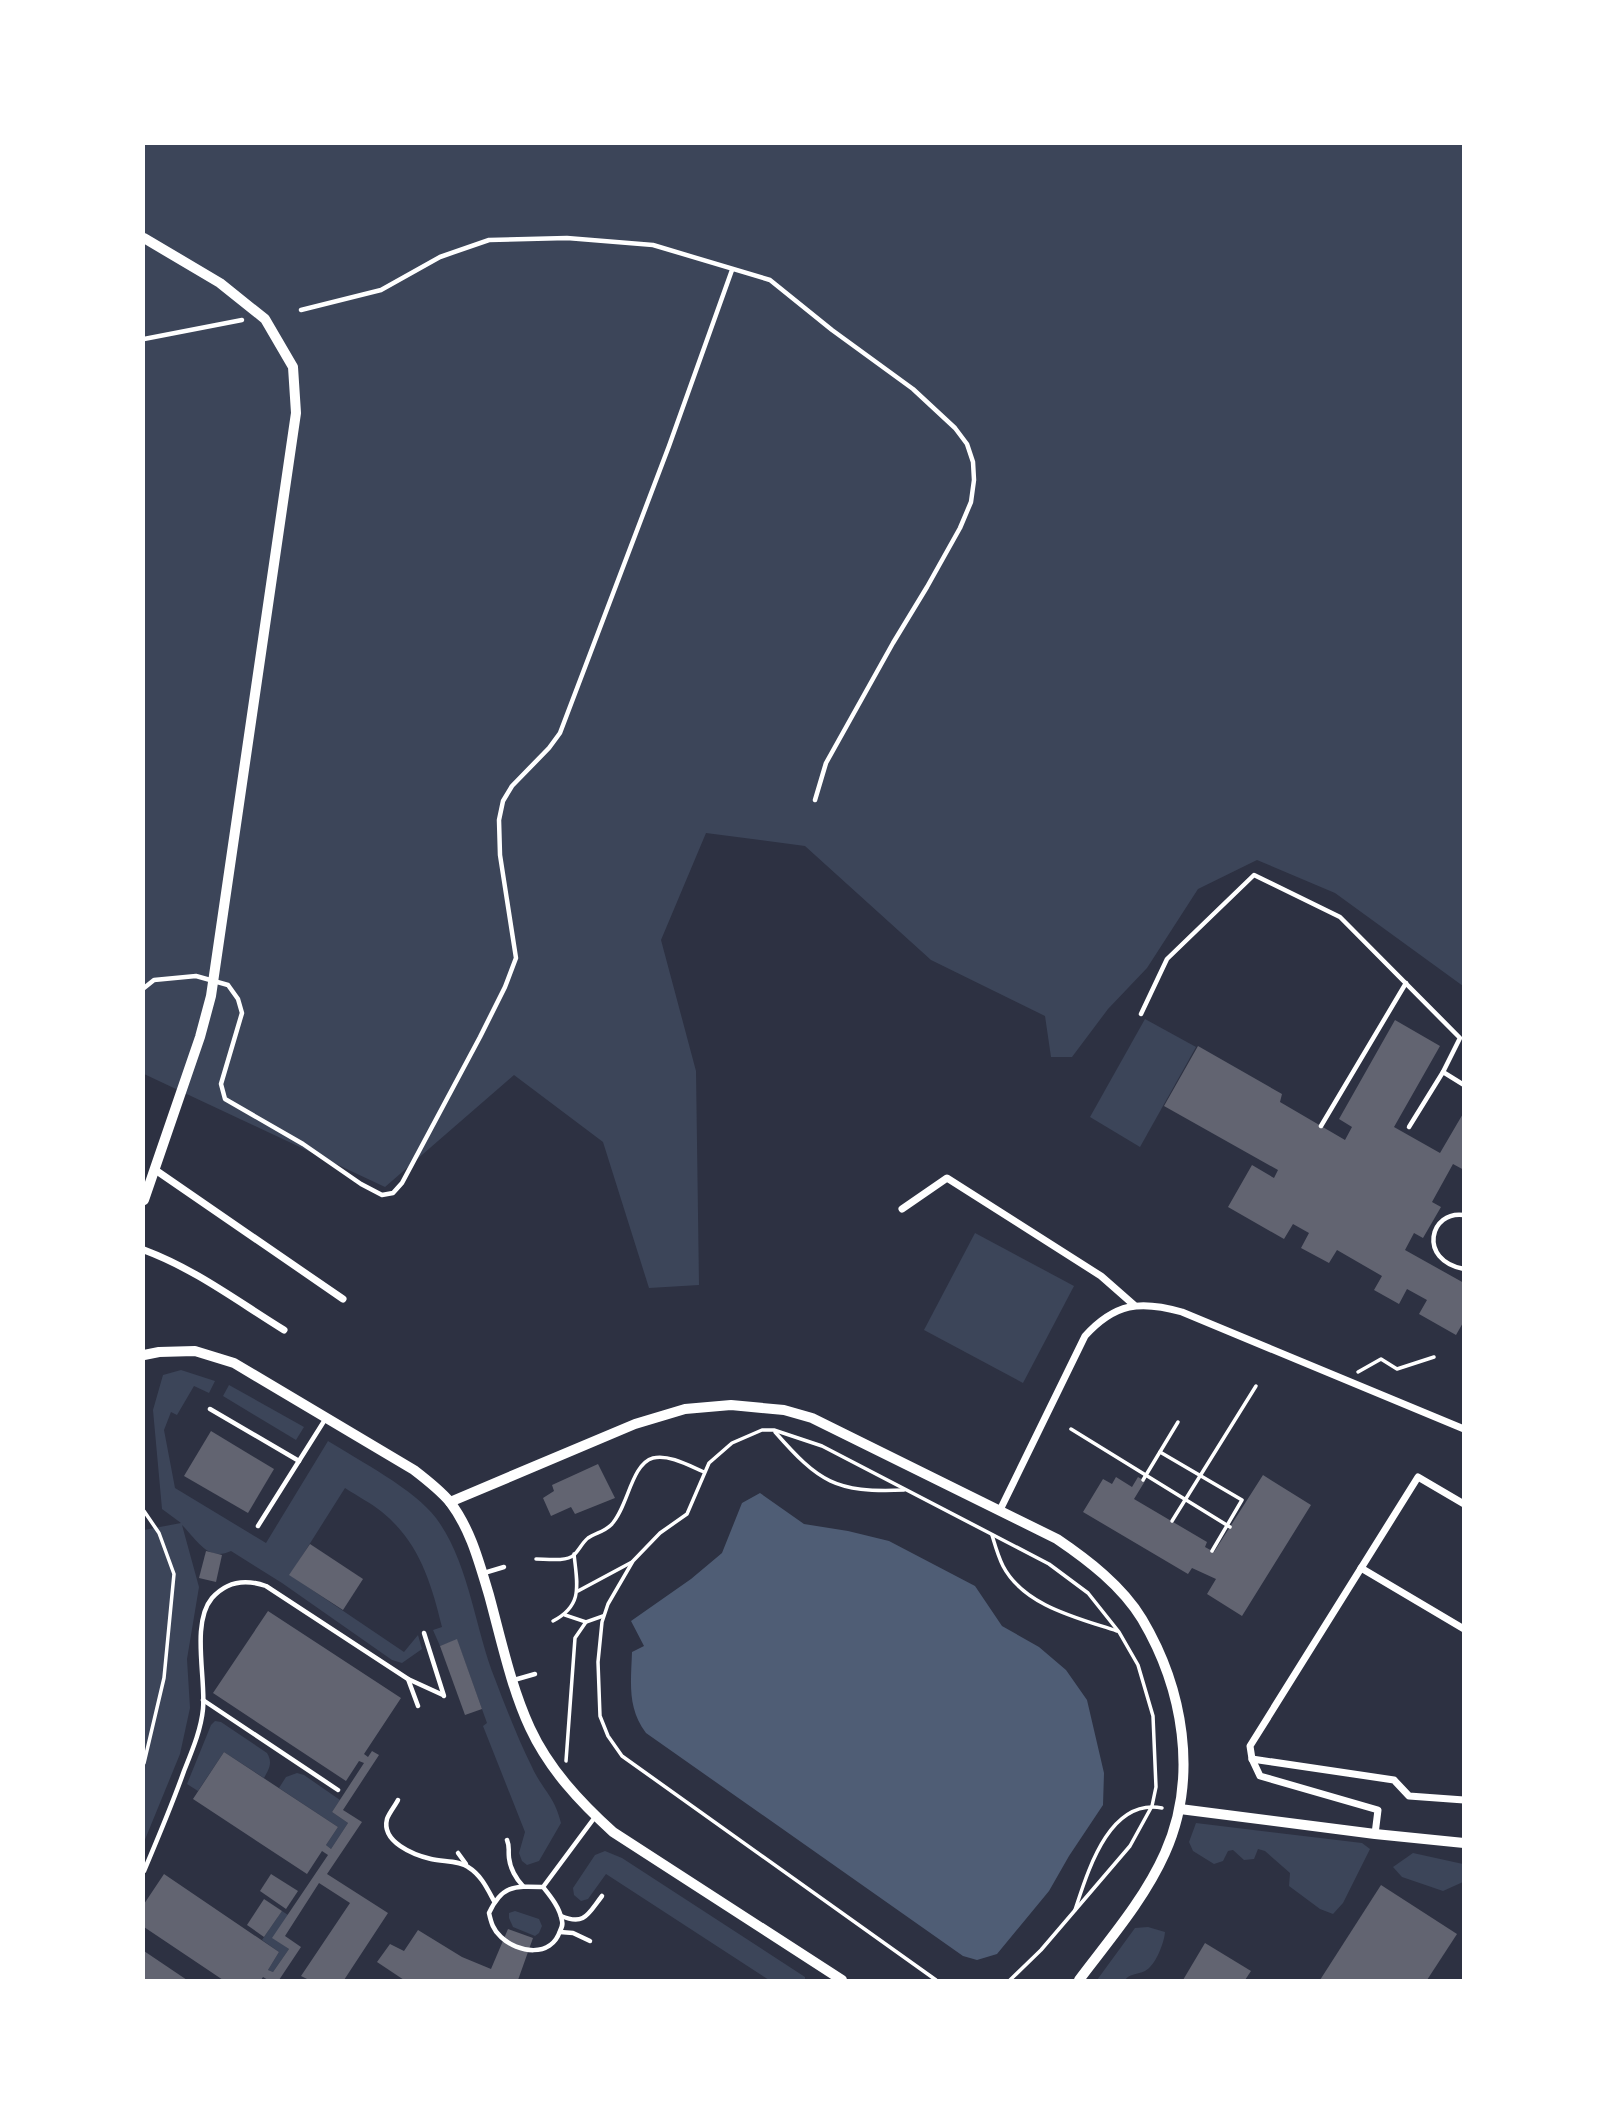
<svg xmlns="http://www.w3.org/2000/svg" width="1607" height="2124" font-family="'DM Sans',sans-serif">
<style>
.green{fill:#3c4559}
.water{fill:#4f5d75}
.building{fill:#626471}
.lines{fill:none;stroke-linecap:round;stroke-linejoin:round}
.path{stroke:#fff;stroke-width:3.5}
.service{stroke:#fff;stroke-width:4.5}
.minor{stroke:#fff;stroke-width:7}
.tertiary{stroke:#fff;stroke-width:10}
</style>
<rect width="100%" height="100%" fill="#2d3142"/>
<!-- green -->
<g class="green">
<path d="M144 144H1463V986L1335 893 1257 860 1198 889 1147 968 1108 1009 1072 1057H1051L1045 1016 931 960 805 846 706 833 661 940 696 1071 699 1285 649 1288 603 1142 514 1075 385 1187 144 1074Z"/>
<path d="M1145 1019 1196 1047 1140 1147 1090 1117Z"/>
<path d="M975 1233 1074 1286 1023 1383 924 1330Z"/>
<path d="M181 1370 215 1381 209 1393 194 1386 177 1415 171 1412 164 1430 175 1488 266 1543 328 1441C360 1461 414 1489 436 1518 469 1562 475 1629 495 1679 506 1708 518 1739 532 1767 543 1791 554 1795 561 1823L539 1861 527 1865 522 1861 519 1853 525 1832 483 1726 487 1723 457 1640 440 1646 433 1630 442 1627C431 1582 419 1542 382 1512 371 1503 357 1496 345 1488L290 1575 404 1652 418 1635 422 1649 402 1663 392 1660 282 1583 231 1551C208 1562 197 1540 182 1525L199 1587 187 1659 190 1708 180 1754 144 1842V1530L181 1523 162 1509 153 1410 163 1375Z"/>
<path d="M229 1385 304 1427 296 1440 223 1396Z"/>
<path d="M215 1721 221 1722 267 1753C273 1763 269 1769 264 1778L224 1752 198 1791 187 1784 211 1725Z"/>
<path d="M297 1773 304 1775 340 1800 332 1812 348 1823 331 1849 326 1845 338 1827 279 1788 286 1777Z"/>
<path d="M1196 1823 1362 1843 1370 1849 1343 1903 1333 1914 1320 1909 1289 1886 1290 1873 1265 1851 1258 1849 1254 1859 1244 1860 1233 1850 1228 1851 1223 1861 1214 1864 1193 1851 1189 1842Z"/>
<path d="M605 1851 622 1858 805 1977V1980H769L606 1874 588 1899 581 1901 574 1895 573 1888 595 1855Z"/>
<path d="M1413 1853 1463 1864V1882L1443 1891 1402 1877 1393 1867Z"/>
<path d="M282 1911 288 1915 273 1938 289 1949 273 1972 268 1970 279 1952 262 1940Z"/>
<path d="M515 1911 539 1919 542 1926 539 1933 535 1936 513 1927 509 1918V1913Z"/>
<path d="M1148 1927 1165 1932C1164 1944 1155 1966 1145 1971 1137 1975 1130 1973 1125 1980H1097L1135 1928Z"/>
</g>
<!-- water -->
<path class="water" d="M760 1493 804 1524 848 1531 889 1541 975 1586 1002 1626 1039 1647 1066 1670 1087 1700 1104 1773 1103 1805 1069 1856 1049 1891 997 1954 977 1960 963 1956 646 1733C627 1708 631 1682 632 1652L644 1646 631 1621 691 1579 722 1553 742 1503Z"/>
<!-- building -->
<g class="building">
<path d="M1395 1020 1440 1046 1394 1127 1440 1153 1464 1112V1170L1453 1164 1432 1202 1441 1207 1423 1238 1414 1233 1405 1250 1464 1283V1321L1456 1335 1419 1314 1427 1300 1407 1289 1399 1304 1374 1290 1382 1276 1337 1250 1329 1263 1301 1248 1309 1233 1293 1224 1284 1239 1228 1207 1252 1165 1274 1178 1278 1170 1164 1106 1198 1046 1282 1094 1280 1102 1345 1140 1352 1127 1339 1119Z"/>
<path d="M211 1431 274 1469 248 1513 184 1476Z"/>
<path d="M598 1464 615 1498 575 1514 571 1507 551 1516 543 1498 554 1491 552 1485Z"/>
<path d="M1263 1475 1311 1505 1242 1616 1207 1594 1216 1579 1192 1568 1188 1574 1083 1512 1103 1479 1112 1484 1116 1477 1132 1487 1138 1477 1145 1481 1134 1499 1207 1542 1205 1547 1214 1552Z"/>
<path d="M310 1544 363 1579 343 1610 289 1575Z"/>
<path d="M206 1551 222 1555 216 1582 199 1578Z"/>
<path d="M268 1611 401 1698 364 1754 368 1757 372 1751 379 1755 343 1810 362 1822 327 1874 388 1913 344 1980H309L301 1976 350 1903 319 1883 285 1936 301 1947 279 1980H268L263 1977 261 1980H223L144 1927V1904L164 1874 279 1952 268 1970 273 1972 289 1949 272 1938 328 1855 322 1851 307 1874 193 1799 224 1752 338 1827 326 1845 331 1849 348 1823 332 1812 364 1763 359 1761 346 1781 213 1693Z"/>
<path d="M457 1639 482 1709 465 1715 440 1646Z"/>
<path d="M271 1874 298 1891 286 1909 260 1891Z"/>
<path d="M1381 1885 1457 1934 1427 1980H1320Z"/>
<path d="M264 1899 282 1911 264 1937 247 1925Z"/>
<path d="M508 1929 533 1938 518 1980H404L377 1962 390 1944 404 1951 418 1930 462 1957 491 1969Z"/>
<path d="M1205 1943 1251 1971 1245 1980H1183Z"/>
<path d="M144 1951 187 1980H144Z"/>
</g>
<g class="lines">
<!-- path -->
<g class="path">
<path d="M1358 1372 1381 1359 1397 1369 1434 1357"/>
<path d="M1071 1429 1230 1527"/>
<path d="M775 1432C819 1482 835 1493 904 1490"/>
<path d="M1160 1452 1242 1500 1212 1551"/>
<path d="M1143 1480 1178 1422"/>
<path d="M144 1511 159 1533 174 1574 164 1678 144 1763"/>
<path d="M1172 1521 1256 1386"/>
<path d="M992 1535C995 1545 998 1556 1003 1566 1024 1606 1078 1618 1117 1631"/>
<path d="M536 1559C546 1559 566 1562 574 1555 579 1550 582 1543 588 1538 595 1533 604 1532 611 1525 628 1508 631 1464 653 1458 669 1454 690 1466 704 1472"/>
<path d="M578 1591 632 1562"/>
<path d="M565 1615 586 1622"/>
<path d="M553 1621C584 1605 577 1584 574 1554"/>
<path d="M566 1761 575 1638 586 1622 603 1616"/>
<path d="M1075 1910C1088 1871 1109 1798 1162 1808"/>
<path d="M936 1980 622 1756 608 1736 600 1716 598 1662 602 1622 608 1604 633 1561 660 1533 687 1514 709 1463 732 1443 762 1430H774L822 1446 1049 1564 1088 1593 1119 1632 1138 1665 1153 1716 1156 1787 1152 1806 1130 1846 1041 1950 1010 1980"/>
</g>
<!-- service -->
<g class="service">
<path d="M301 310 381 290 440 257 489 240 567 238 653 245 770 280 832 330 913 389 955 428 967 444 973 462 974 480 971 502 960 528 927 587 893 643 826 763 815 800"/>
<path d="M144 339 242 320"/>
<path d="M144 988 154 980 196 976 228 985 238 999 242 1013 221 1084 225 1099 303 1144 361 1184 382 1195 393 1193 402 1183 480 1037 505 987 516 958 500 855 499 820 503 801 512 786 549 748 560 733 669 446 732 270"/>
<path d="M1141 1014 1167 959 1254 875 1340 917 1460 1038 1443 1072"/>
<path d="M1321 1126 1406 983"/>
<path d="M1409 1127 1443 1072 1464 1085"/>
<path d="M1464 1215C1430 1210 1417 1260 1464 1269"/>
<path d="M210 1409 299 1461"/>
<path d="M258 1526 326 1418"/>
<path d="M484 1573 504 1567"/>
<path d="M424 1633 444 1696"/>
<path d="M408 1679 443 1695"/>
<path d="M514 1680 535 1674"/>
<path d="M203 1700 338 1790"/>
<path d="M398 1800C395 1806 389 1813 387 1819 381 1842 414 1855 431 1859 443 1862 459 1860 468 1867 481 1875 487 1888 494 1901"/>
<path d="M507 1840C510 1847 508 1850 509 1858 510 1868 516 1879 523 1886"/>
<path d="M458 1853 466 1864"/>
<path d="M144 1871C158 1838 172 1805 184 1771 192 1751 201 1730 203 1709 206 1678 191 1623 212 1598 227 1581 246 1579 266 1586L408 1679 418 1706"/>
<path d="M543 1887C551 1897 560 1908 562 1921 563 1925 562 1927 560 1931 551 1958 518 1953 501 1937 493 1930 491 1922 489 1913 502 1885 514 1886 543 1887L595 1817"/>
<path d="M561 1916C585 1926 588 1914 602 1896"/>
<path d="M560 1932 573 1933 590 1941"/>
</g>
<!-- minor -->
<g class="minor">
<path d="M154 1169 343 1299"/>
<path d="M902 1209 947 1178 1101 1276 1134 1305"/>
<path d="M144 1250C195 1269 237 1301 284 1330"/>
<path d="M1000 1510 1085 1336C1115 1303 1140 1300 1182 1312L1464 1429"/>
<path d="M1361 1568 1464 1629"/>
<path d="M1252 1759 1394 1780 1409 1796 1464 1800"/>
<path d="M1375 1834 1378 1810 1260 1776 1252 1759 1250 1746 1418 1477 1464 1504"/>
</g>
<!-- tertiary -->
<g class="tertiary">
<path d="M144 238 220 283 265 319 293 367 296 413 211 996 200 1037 144 1200"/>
<path d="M144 1355 159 1352 195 1351 234 1363 414 1470C427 1480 440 1490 450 1502 471 1530 479 1562 489 1595 501 1639 511 1687 530 1728 549 1769 580 1802 613 1832L842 1980"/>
<path d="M450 1502 635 1424 685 1409 731 1405 784 1410 812 1418 1057 1539C1088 1560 1122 1586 1142 1619 1183 1688 1199 1777 1165 1853 1144 1900 1109 1940 1079 1980"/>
<path d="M1180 1809 1375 1834 1464 1843"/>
</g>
</g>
<!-- border -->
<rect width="1607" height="2124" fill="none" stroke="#ffffff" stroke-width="290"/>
</svg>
